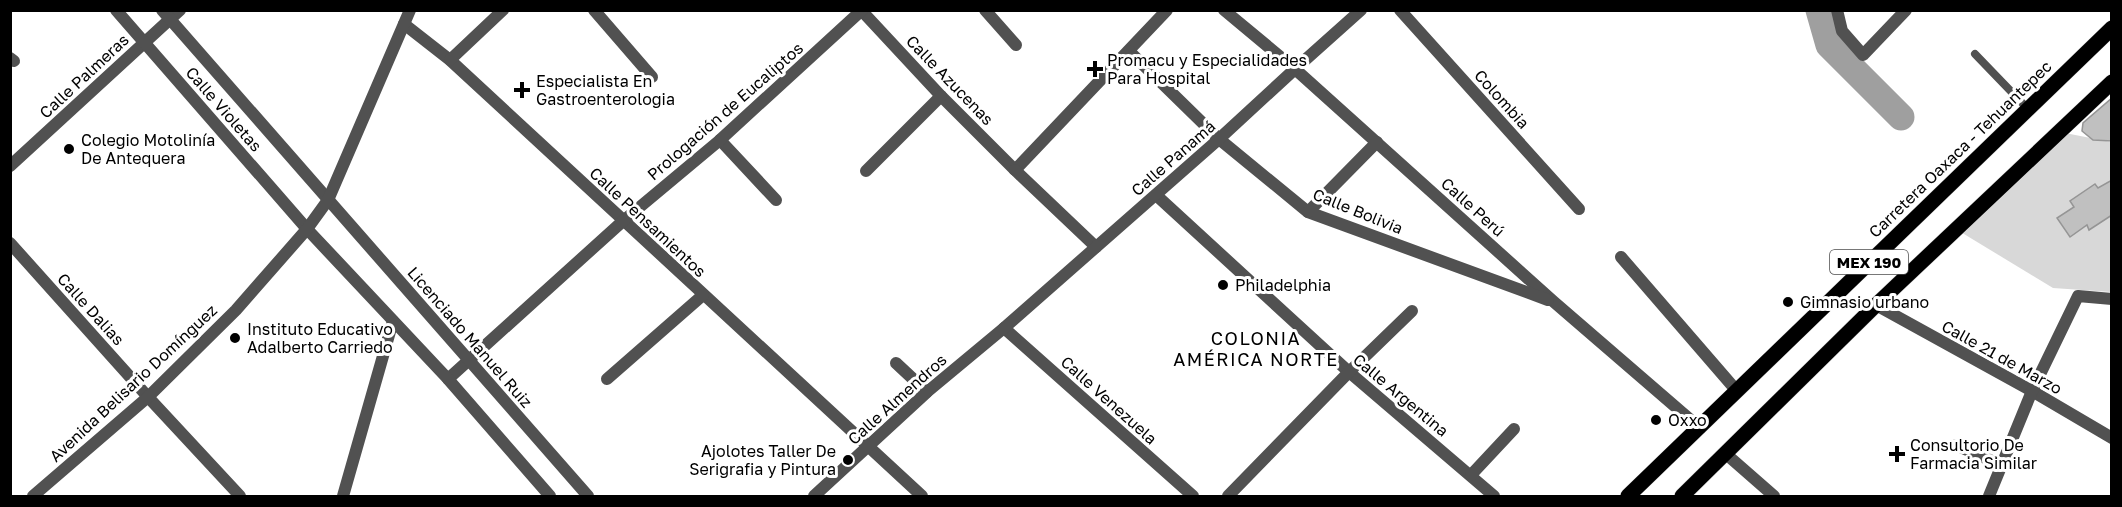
<svg xmlns="http://www.w3.org/2000/svg" width="2122" height="507" font-family="'Golos Text',sans-serif">
<style>
.green{fill:#d8d8d8}
.lines{fill:none;stroke-linecap:round;stroke-linejoin:round}
.river{stroke:#9f9f9f;stroke-width:27}
.building{fill:#c0c0c0;stroke:#959595;stroke-width:1.5}
.primary-casing{stroke:#dbdbdb;stroke-width:16}
.service{stroke:#515151;stroke-width:8}
.minor{stroke:#515151;stroke-width:12}
.tertiary{stroke:#515151;stroke-width:12}
.primary{stroke:#000;stroke-width:15}
.poi-dot{fill:#000;stroke:#fff;stroke-width:2}
.labels{text-anchor:middle;dominant-baseline:central;stroke-width:6;stroke-linejoin:round;paint-order:stroke}
.shield{fill:#fff;stroke:#4c4c4c;stroke-width:1.5}
.shield-label{font-size:15px;font-weight:bold;fill:#000}
.poi-label{font-size:16px;fill:#000;stroke:#fff;text-anchor:start}
.street-label{font-size:16px;fill:#000;stroke:#fff}
.neighbourhood-label{font-size:18px;letter-spacing:1.5px;fill:#000;stroke:#fff}
</style>
<rect width="100%" height="100%" fill="#fff"/>
<!-- green -->
<path class="green" d="M2065 133 2111 142V292L2053 288 1959 231Z"/>
<g class="lines">
<!-- river -->
<path class="river" d="M1819 10 1829 45 1901 117"/>
</g>
<!-- building -->
<g class="building">
<path d="M2112 98V141L2093 140 2082 131 2083 123Z"/>
<path d="M2112 180V215L2089 230 2087 225 2070 237 2057 218 2074 207 2070 201 2095 184 2098 188Z"/>
</g>
<g class="lines">
<defs>
<g id="primary">
<path d="M1628 496 2112 28"/>
<path d="M1682 496 1876 305 2112 82"/>
</g>
</defs>
<!-- primary casing -->
<use href="#primary" class="primary-casing"/>
<!-- service -->
<path class="service" d="M1975 54 2028 109"/>
<!-- minor -->
<g class="minor">
<path d="M594 10 652 77"/>
<path d="M861 10 941 96 1015 170 1167 10"/>
<path d="M985 10 1016 45"/>
<path d="M1224 10 1295 69 1554 302 1700 428"/>
<path d="M1400 10 1579 209"/>
<path d="M1837 10 1842 31 1863 55 1906 10"/>
<path d="M404 24 450 60 922 496"/>
<path d="M1129 51 1219 139 1308 212 1548 300"/>
<path d="M10 58 14 61"/>
<path d="M450 60 503 10"/>
<path d="M720 140 776 200"/>
<path d="M10 166 180 10"/>
<path d="M1015 170 1096 247"/>
<path d="M866 171 941 96"/>
<path d="M1156 195 1349 372 1494 496"/>
<path d="M1308 212 1377 142"/>
<path d="M10 243 148 397 240 496"/>
<path d="M1621 257 1736 390"/>
<path d="M1876 305 2032 391 2112 438"/>
<path d="M1004 328 1193 496"/>
<path d="M896 363 927 392"/>
<path d="M448 379 623 221 720 140 862 10"/>
<path d="M607 379 703 295"/>
<path d="M1956 445 2003 466"/>
<path d="M1726 454 1774 496"/>
<path d="M1471 475 1514 429"/>
<path d="M343 496 393 321"/>
<path d="M814 496 927 392 1004 328 1219 139 1295 69 1361 10"/>
<path d="M1228 496 1349 372 1412 311"/>
<path d="M1989 496 2032 391 2078 296 2112 299"/>
</g>
<!-- tertiary -->
<g class="tertiary">
<path d="M116 10 307 229 448 379 550 496"/>
<path d="M162 10 588 496"/>
<path d="M33 496 148 397 236 310 307 229 328 200 410 10"/>
</g>
<!-- primary -->
<use href="#primary" class="primary"/>
</g>
<!-- markers -->
<g class="poi-dot">
<path d="M1092 60h6v6h6v6h-6v6h-6v-6h-6v-6h6z"/>
<path d="M519 81h6v6h6v6h-6v6h-6v-6h-6v-6h6z"/>
<circle cx="69" cy="149" r="6"/>
<circle cx="1223" cy="285" r="6"/>
<circle cx="1788" cy="302" r="6"/>
<circle cx="235" cy="338" r="6"/>
<circle cx="1656" cy="420" r="6"/>
<path d="M1894 445h6v6h6v6h-6v6h-6v-6h-6v-6h6z"/>
<circle cx="848" cy="460" r="6"/>
</g>
<g class="labels">
<!-- shield labels -->
<rect class="shield" x="1830" y="250" width="78" height="24" rx="4.5"/>
<g class="shield-label">
<text x="1869" y="262">MEX 190</text>
</g>
<!-- poi labels -->
<g class="poi-label">
<text x="1107" y="60">Promacu y Especialidades<tspan x="1107" dy="18">Para Hospital</tspan></text>
<text x="536" y="81">Especialista En<tspan x="536" dy="18">Gastroenterologia</tspan></text>
<text x="81" y="140">Colegio Motolinía<tspan x="81" dy="18">De Antequera</tspan></text>
<text x="1235" y="285">Philadelphia</text>
<text x="1800" y="302">Gimnasio urbano</text>
<text x="247" y="329">Instituto Educativo<tspan x="247" dy="18">Adalberto Carriedo</tspan></text>
<text x="1668" y="420">Oxxo</text>
<text x="1910" y="445">Consultorio De<tspan x="1910" dy="18">Farmacia Similar</tspan></text>
<text x="836" y="451" text-anchor="end">Ajolotes Taller De<tspan x="836" dy="18">Serigrafia y Pintura</tspan></text>
</g>
<!-- street labels -->
<g class="street-label">
<text transform="translate(84 76) rotate(-43)">Calle Palmeras</text>
<text transform="translate(950 80) rotate(46)">Calle Azucenas</text>
<text transform="translate(1502 99) rotate(48)">Colombia</text>
<text transform="translate(224 109) rotate(49)">Calle Violetas</text>
<text transform="translate(725 111) rotate(-41)">Prologación de Eucaliptos</text>
<text transform="translate(1960 149) rotate(-44)">Carretera Oaxaca - Tehuantepec</text>
<text transform="translate(1173 158) rotate(-41)">Calle Panamá</text>
<text transform="translate(1473 207) rotate(42)">Calle Perú</text>
<text transform="translate(1358 211) rotate(22)">Calle Bolivia</text>
<text transform="translate(648 222) rotate(43)">Calle Pensamientos</text>
<text transform="translate(91 309) rotate(48)">Calle Dalias</text>
<text transform="translate(470 337) rotate(49)">Licenciado Manuel Ruiz</text>
<text transform="translate(2002 357) rotate(29)">Calle 21 de Marzo</text>
<text transform="translate(133 383) rotate(-43)">Avenida Belisario Domínguez</text>
<text transform="translate(1401 395) rotate(40)">Calle Argentina</text>
<text transform="translate(897 399) rotate(-42)">Calle Almendros</text>
<text transform="translate(1109 400) rotate(42)">Calle Venezuela</text>
</g>
<!-- neighbourhood labels -->
<g class="neighbourhood-label">
<text x="1256" y="338">COLONIA<tspan x="1256" dy="21">AMÉRICA NORTE</tspan></text>
</g>
</g>
<!-- border -->
<rect width="2122" height="507" fill="none" stroke="#000000" stroke-width="24"/>
</svg>
